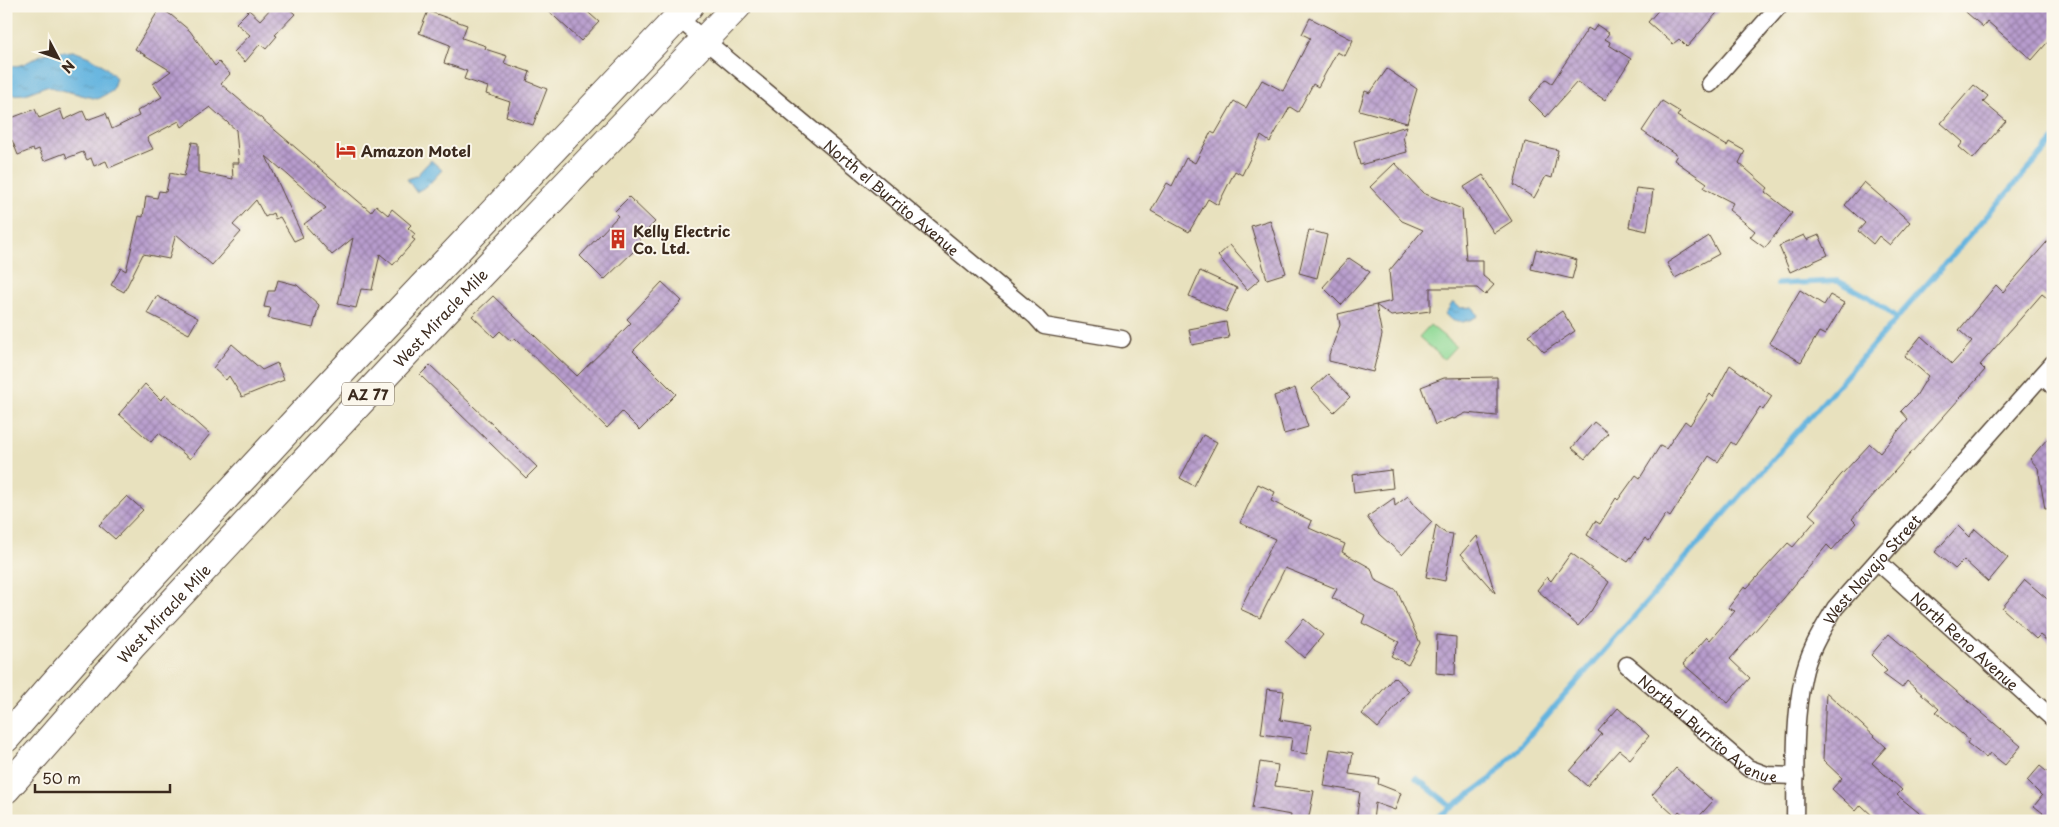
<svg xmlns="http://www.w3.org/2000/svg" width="2059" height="827" font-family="'Playpen Sans',sans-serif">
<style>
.pitch{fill:#8fd995;stroke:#65825a}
.water{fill:url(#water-ripples);stroke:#506f7e}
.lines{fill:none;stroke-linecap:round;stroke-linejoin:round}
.stream{stroke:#64b4df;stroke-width:5.5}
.building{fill:url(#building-cross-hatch)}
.street-casing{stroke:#554536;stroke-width:19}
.highway-casing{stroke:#554536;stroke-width:30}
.street{stroke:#fff;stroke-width:16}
.highway{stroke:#fff;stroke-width:28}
.labels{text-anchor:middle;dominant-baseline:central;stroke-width:4;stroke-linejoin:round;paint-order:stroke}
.shield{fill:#fbf7ec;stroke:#75685c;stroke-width:1}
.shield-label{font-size:14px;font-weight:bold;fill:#3b2a1e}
.poi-label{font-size:15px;font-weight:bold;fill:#3b2a1e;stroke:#fbf7ec;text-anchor:start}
.street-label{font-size:15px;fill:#3b2a1e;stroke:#fbf7ec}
</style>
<defs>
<pattern id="water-ripples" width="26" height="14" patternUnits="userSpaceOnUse" patternTransform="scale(1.25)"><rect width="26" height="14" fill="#64b4df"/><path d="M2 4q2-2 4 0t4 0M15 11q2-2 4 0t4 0" fill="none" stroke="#5493b4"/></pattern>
<pattern id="building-cross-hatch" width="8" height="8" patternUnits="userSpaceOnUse" patternTransform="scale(1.25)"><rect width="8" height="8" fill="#b79ccd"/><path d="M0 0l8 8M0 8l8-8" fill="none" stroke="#967fa6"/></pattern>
</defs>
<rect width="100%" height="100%" fill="#fbf7ec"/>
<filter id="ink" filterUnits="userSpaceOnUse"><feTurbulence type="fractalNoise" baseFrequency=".02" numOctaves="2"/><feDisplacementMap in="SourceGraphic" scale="10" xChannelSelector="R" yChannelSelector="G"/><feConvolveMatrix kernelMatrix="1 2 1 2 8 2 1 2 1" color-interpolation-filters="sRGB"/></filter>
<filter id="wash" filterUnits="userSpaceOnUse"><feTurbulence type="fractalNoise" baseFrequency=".0096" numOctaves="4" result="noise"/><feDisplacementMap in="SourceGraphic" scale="20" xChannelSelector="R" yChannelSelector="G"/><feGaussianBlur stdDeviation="1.12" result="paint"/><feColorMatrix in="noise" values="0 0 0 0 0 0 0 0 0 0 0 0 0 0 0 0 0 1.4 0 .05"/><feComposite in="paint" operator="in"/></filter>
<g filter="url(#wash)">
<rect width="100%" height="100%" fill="#e8e1be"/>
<!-- pitch -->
<path class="pitch" d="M1430 325 1456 346 1444 359 1419 337Z"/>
<!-- water -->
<g class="water">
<path d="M73 51C93 58 101 61 116 78L112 91 97 99 46 86 25 94 6 95V64C21 70 30 59 44 54 53 52 63 52 73 51Z"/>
<path d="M431 160 442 170 427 186 416 192 407 179 416 176Z"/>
<path d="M1453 302 1460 308 1473 307 1478 316C1465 323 1455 326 1445 314Z"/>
</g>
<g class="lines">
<!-- stream -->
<g class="stream">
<path d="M1778 284 1838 281 1869 297 1897 318"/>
<path d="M1416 778 1452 807"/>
<path d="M1432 821 1491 779 2053 141"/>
</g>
</g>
<g id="blocks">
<!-- building -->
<g class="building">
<path d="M273 6H286L295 14 275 35 277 36 266 49 260 44 245 62 234 52 250 35 236 23 249 10 260 20Z"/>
<path d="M543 6H581L599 22 581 41Z"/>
<path d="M1662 6H1723L1687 47 1679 39 1673 44 1648 22Z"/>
<path d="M1959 6H2053V36L2032 60 1987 21 1983 27Z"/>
<path d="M160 8 171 15 190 31 215 66 219 62 230 74 221 84 371 212 376 205 388 215 392 209 411 225 408 228 415 234 412 238 415 240 393 265 380 254 372 290 361 289 356 308 338 304 353 238 332 255 304 224 326 208 266 156 303 237 294 241 280 217 275 219 273 213 265 217 256 200 233 225 241 232 212 265 176 234 169 259 143 254 124 292 111 285 121 268 126 271 139 216 143 217 146 196 157 198 159 191 166 192 170 173 184 176 192 142 198 143V172L233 179 232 163H239L236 130 210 107 182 127 179 121 147 138 153 149 109 168 106 161 94 166 91 158 87 160 83 152 67 158 65 153 44 161 39 149 34 151 33 149 18 155 12 140 6 143V120L35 109 39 118 60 109 64 120 83 111 87 120 106 113 112 129 139 116 137 111 162 97 153 84 171 71 135 49Z"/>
<path d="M428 11 467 25 462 38 486 46 485 49 507 56 504 63 530 72 527 81 547 89 533 125 506 116 510 102 486 94 488 87 464 79 467 71 444 63 450 45 419 33Z"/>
<path d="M1310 18 1353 40 1345 56 1337 52 1318 87 1313 84 1298 112 1290 107 1270 142 1261 136 1242 175 1235 171 1218 205 1208 199 1189 232 1151 211 1167 183 1172 186 1186 158 1195 163 1211 132 1215 134 1234 101 1246 108 1262 80 1283 91 1310 38 1302 34Z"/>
<path d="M1597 25 1609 33 1605 39 1610 42 1609 45 1631 59 1605 100 1577 82 1546 117 1529 100 1546 79 1552 83 1588 28 1593 31Z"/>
<path d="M1387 69 1417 89 1407 123 1359 110 1365 91 1370 93Z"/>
<path d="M1974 85 1988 96 1983 102 2006 121 1973 159 1959 147 1963 142 1941 123Z"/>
<path d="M1662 101 1680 112 1677 116 1727 146 1729 142 1745 151 1739 163 1768 188 1765 192 1792 213 1765 248 1750 237 1755 231 1729 210 1733 203 1704 188 1707 183 1674 160 1677 155 1642 131Z"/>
<path d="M1407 126 1403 137 1407 152 1360 165 1354 141Z"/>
<path d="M1525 142 1558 150 1552 178 1546 176 1534 198 1514 185Z"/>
<path d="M1395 163 1423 193 1462 209 1466 260H1483V276L1494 285 1485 295 1477 288H1430V311L1391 316 1376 305 1392 301 1389 271 1423 230 1402 221 1370 187Z"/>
<path d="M1483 175 1512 221 1494 233 1464 187Z"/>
<path d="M1864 182 1910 222 1890 245 1879 236 1873 244 1858 231 1865 223 1845 205Z"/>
<path d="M1636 188 1653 190 1647 231 1629 227Z"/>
<path d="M629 197 655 222 639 238 641 240 634 247 636 249 604 280 580 256 618 216 614 212Z"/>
<path d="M1270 220 1286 273 1267 279 1251 226Z"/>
<path d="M1309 230 1327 235 1317 278 1299 273Z"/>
<path d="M1804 235 1807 240 1819 235 1828 255 1790 272 1779 246Z"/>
<path d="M2053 235V303L2042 294 1980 365 1985 370 1852 519 1856 523 1832 550 1827 545 1784 598 1730 659 1750 678 1728 703 1683 664 1707 637 1710 640 1735 611 1728 608 1745 586 1747 588 1788 543 1793 547 1816 520 1809 514 1841 475 1870 444 1880 453 1908 419 1901 411 1916 396 1928 376 1905 356 1921 336 1952 364 1972 342 1959 330 1996 285 2003 292Z"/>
<path d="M1709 236 1719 254 1675 278 1667 263Z"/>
<path d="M1230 245 1260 279 1247 290 1218 256Z"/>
<path d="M1536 249 1577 260 1572 279 1531 269Z"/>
<path d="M1349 258 1370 272 1341 305 1323 287Z"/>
<path d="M1200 271 1237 288 1226 312 1189 296Z"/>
<path d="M278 280 297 285 319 305 313 328 268 318 271 308 264 307 268 291H275Z"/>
<path d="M662 282 682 301 633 351 676 394 640 430 622 412 607 428 515 338 511 341 500 331 494 337 472 316 493 296 577 376 631 323 627 319Z"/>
<path d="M1800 290 1824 305 1830 295 1844 303 1825 335 1819 332 1801 362 1769 343Z"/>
<path d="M157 296 198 318 189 334 147 313Z"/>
<path d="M1376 305 1382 335 1373 372 1329 361V355L1340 325 1338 314Z"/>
<path d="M1562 311 1575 331 1544 352 1528 335Z"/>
<path d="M1226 322 1229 338 1192 345 1189 329Z"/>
<path d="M232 344 262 370 277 363 284 380 242 397 229 376 226 380 213 368Z"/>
<path d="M430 365 537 467 526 478 420 375Z"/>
<path d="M1730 365 1772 396 1763 410 1760 407 1735 445 1731 442 1718 462 1709 456 1670 517 1666 514 1649 541 1645 538 1628 562 1587 535 1595 521 1600 524 1616 498 1618 500 1636 475 1640 478 1660 446 1666 449 1685 421 1690 425 1710 394 1713 397Z"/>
<path d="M1328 374 1350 397 1334 412 1312 389Z"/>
<path d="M1497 377V416L1466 413 1454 419 1452 418 1435 425 1421 387 1444 378Z"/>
<path d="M145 384 161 400 166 395 210 434 190 459 159 433 151 442 119 414Z"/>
<path d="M1295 388 1308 427 1284 434 1274 396Z"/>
<path d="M1594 422 1608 433 1585 459 1572 448Z"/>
<path d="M2053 432V508L2045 509 2038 468 2030 459Z"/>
<path d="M1203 435 1217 442 1194 486 1180 478Z"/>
<path d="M1391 470 1393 488 1354 493 1352 475Z"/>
<path d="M1258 484 1275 492 1271 501 1312 521 1309 528 1345 544 1342 552 1371 568 1375 580 1397 591 1420 643 1408 665 1391 656 1399 642 1362 623 1365 615 1332 598 1337 589 1285 568 1260 618 1240 609 1275 539 1240 523Z"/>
<path d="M127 496 143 510 115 539 99 525Z"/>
<path d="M1408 496 1416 507 1432 522 1402 555 1379 534 1367 517 1394 498 1395 506Z"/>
<path d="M1436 525 1445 533 1453 534 1445 581 1426 577Z"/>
<path d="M1958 526 1969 537 1975 529 2008 558 1988 582 1964 560 1955 569 1935 552Z"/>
<path d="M1477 536 1495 593 1461 554Z"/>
<path d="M1571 553 1609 582 1591 611 1578 626 1537 590 1547 577 1551 581Z"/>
<path d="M2025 580 2053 604V646L2040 635 2036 639 2002 608Z"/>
<path d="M1304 619 1323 635 1304 658 1285 641Z"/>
<path d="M1889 634 2021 746 2005 765 1990 753 1986 758 1967 743 1969 740 1936 712 1939 709 1907 681 1902 688 1883 674 1887 671 1871 655Z"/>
<path d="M1437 635 1456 637 1455 675 1436 673Z"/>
<path d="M1394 677 1409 691 1378 728 1362 714Z"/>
<path d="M1267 689 1284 691 1280 720 1311 725 1307 754 1290 751 1292 738 1261 734Z"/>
<path d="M1826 692 1886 747 1872 763 1902 790 1897 795 1929 821H1878L1861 805 1856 811 1832 789 1842 778 1823 760Z"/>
<path d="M1618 708 1649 736 1630 759 1619 750 1587 786 1570 771 1602 734 1598 731Z"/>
<path d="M1330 749 1353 753 1349 774 1379 778 1378 784 1401 793 1395 810 1375 803 1373 821H1356L1360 792 1324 786Z"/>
<path d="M1260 762 1278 765 1275 786 1314 791 1308 821H1290L1291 815 1252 808Z"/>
<path d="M2040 766 2053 777V821L2034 806 2042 796 2027 781Z"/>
<path d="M1676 768 1713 801 1695 821H1691L1679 811 1675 816 1652 795Z"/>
</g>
</g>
</g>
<g filter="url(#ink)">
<use href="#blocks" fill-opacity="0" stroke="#554536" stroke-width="1"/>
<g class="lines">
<defs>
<g id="street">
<path id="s1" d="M678 18 1035 316 1044 326 1122 339"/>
<path d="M1710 84 1779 6"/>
<path d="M2042 376 2053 386"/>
<path id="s2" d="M1877 561 2053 719"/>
<path id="s3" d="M1627 665 1748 768 1767 775 1796 776"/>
<path id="s4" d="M1795 821C1796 774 1793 724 1803 678 1808 652 1822 630 1835 608L2053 363"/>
</g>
<g id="highway">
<path d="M6 738 80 654 331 383 689 6"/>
<path id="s5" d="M6 789 131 647 448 308 737 6"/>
</g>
</defs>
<!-- street casing -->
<use href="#street" class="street-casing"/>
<!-- highway casing -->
<use href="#highway" class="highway-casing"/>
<!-- street -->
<use href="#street" class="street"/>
<!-- highway -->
<use href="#highway" class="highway"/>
</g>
</g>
<!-- icons -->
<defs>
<symbol id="hotel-bare" viewBox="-9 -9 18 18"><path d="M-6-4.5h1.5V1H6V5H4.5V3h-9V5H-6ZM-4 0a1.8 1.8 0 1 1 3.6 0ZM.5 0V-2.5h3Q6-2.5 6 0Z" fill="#c8321e" stroke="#fbf7ec" stroke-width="2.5" paint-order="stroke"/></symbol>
<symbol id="building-bare" viewBox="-9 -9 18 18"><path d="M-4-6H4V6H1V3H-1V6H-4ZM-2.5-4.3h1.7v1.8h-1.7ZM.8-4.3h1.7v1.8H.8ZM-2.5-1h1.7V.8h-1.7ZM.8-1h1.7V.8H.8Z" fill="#c8321e" stroke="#fbf7ec" stroke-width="2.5" paint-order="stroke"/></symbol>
</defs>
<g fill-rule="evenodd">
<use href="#hotel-bare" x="332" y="136" width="28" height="28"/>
<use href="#building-bare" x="604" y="225" width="28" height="28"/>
</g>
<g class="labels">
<!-- shield labels -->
<rect class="shield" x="342" y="382.5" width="52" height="23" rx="4"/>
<g class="shield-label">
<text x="368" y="394">AZ 77</text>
</g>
<!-- poi labels -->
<g class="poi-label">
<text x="361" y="150">Amazon Motel</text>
<text x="633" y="230">Kelly Electric<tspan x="633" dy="17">Co. Ltd.</tspan></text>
</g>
<!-- street labels -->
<g class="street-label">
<text stroke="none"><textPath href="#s1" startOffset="279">North el Burrito Avenue</textPath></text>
<text stroke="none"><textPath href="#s5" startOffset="641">West Miracle Mile</textPath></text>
<text stroke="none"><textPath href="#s4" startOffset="274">West Navajo Street</textPath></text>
<text stroke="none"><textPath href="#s5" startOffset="236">West Miracle Mile</textPath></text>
<text stroke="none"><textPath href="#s2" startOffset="119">North Reno Avenue</textPath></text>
<text stroke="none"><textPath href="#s3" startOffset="104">North el Burrito Avenue</textPath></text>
</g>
</g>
<!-- margin -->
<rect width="2059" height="827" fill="none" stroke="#fbf7ec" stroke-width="25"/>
<!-- north arrow -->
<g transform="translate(58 58) rotate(131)" stroke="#fbf7ec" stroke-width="4" paint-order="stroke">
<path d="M0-4L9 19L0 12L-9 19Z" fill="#3b2a1e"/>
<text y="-8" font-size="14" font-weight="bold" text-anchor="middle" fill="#3b2a1e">N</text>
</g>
<!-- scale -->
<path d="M35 784v8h135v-8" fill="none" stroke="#3b2a1e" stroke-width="2.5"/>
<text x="42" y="784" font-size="15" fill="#3b2a1e" stroke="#fbf7ec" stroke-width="4" paint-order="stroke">50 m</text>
</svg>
